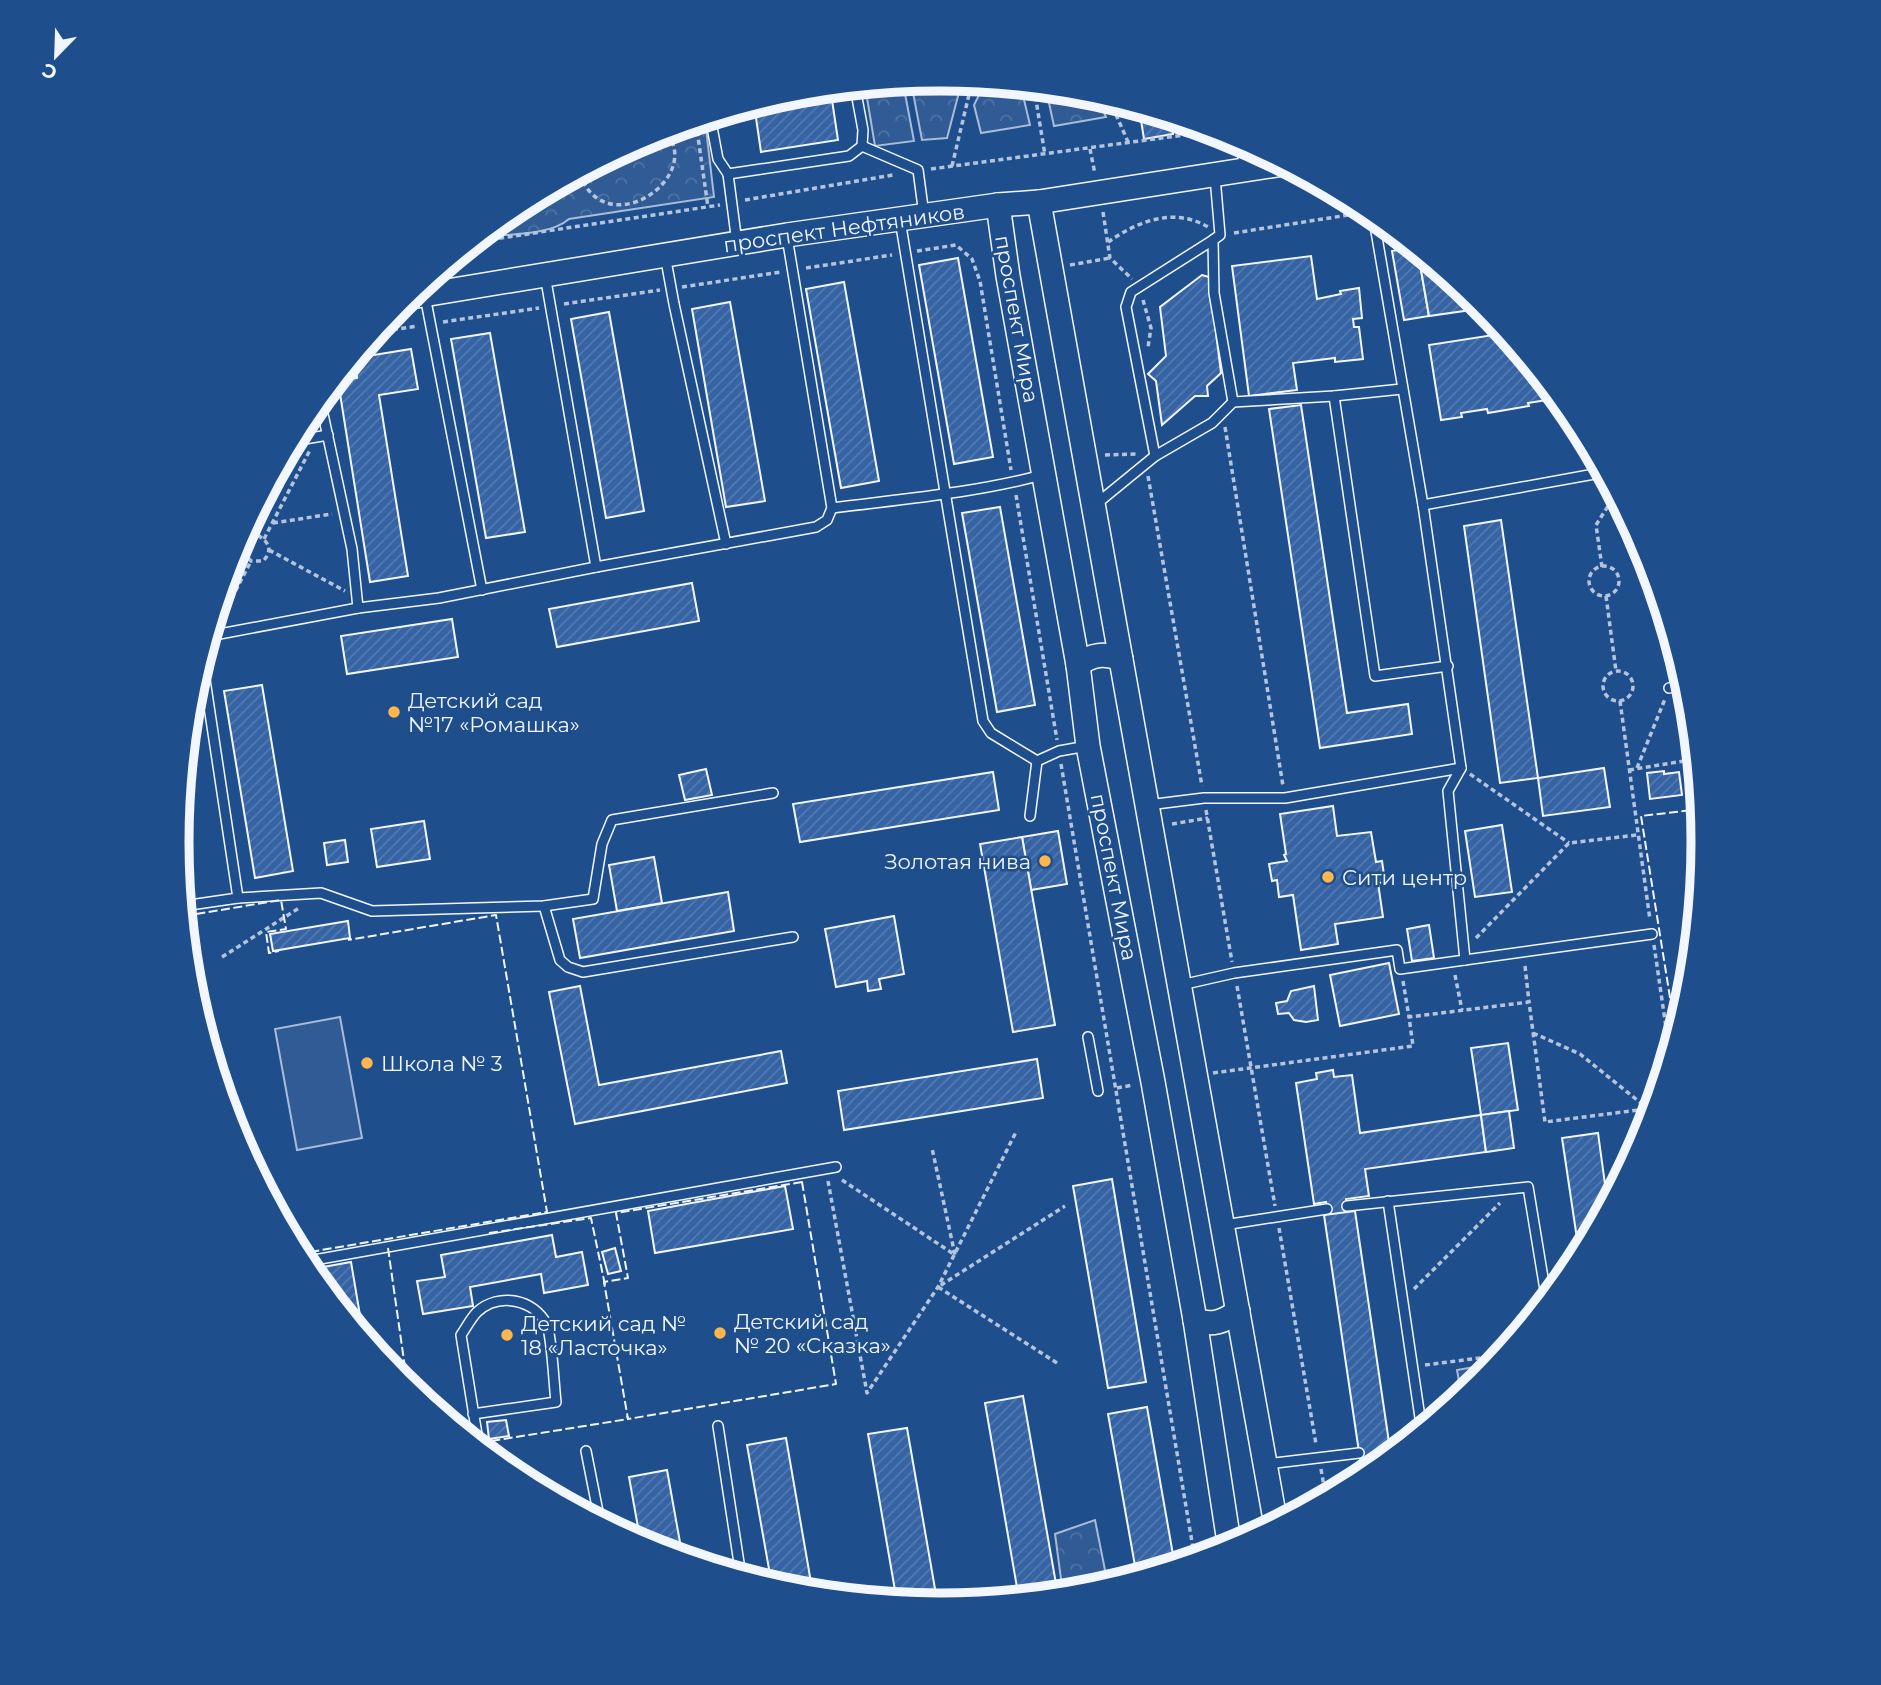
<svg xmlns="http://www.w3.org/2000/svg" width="1881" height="1685" font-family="Montserrat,sans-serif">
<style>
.forest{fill:url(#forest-crowns);stroke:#a8bbd7;stroke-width:2}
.pitch{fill:#305b95;stroke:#a8bbd7;stroke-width:2}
.building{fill:url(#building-hatch);stroke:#f2f6ff;stroke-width:2}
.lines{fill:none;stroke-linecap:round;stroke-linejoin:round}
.lane-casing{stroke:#f2f6ff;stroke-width:12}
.secondary-casing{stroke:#f2f6ff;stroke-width:26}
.path{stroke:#b3c4dc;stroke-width:3.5;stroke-dasharray:5 3.5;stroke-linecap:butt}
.lane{stroke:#1f4e8c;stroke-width:9}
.secondary{stroke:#1f4e8c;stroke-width:23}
.fence{stroke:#f2f6ff;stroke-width:2;stroke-dasharray:9 3.5;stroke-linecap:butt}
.poi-dot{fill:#ffb74d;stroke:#1f4e8c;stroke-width:2.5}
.labels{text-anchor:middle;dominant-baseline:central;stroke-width:5;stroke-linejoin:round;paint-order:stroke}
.street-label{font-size:21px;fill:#f2f6ff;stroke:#1f4e8c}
.poi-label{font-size:21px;fill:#f2f6ff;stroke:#1f4e8c;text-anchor:start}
.rim{fill:none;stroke:#f2f6ff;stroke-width:9}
</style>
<defs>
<pattern id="forest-crowns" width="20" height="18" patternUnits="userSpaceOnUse" patternTransform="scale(1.75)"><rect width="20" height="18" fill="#305b95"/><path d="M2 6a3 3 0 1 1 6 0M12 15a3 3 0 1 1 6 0" fill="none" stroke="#4e73a5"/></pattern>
<pattern id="building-hatch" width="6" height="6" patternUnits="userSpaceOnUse" patternTransform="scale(1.75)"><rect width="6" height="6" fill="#3563a3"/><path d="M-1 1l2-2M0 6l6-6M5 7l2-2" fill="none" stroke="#537ab1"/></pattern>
</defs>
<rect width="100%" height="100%" fill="#1f4e8c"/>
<!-- forest -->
<g class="forest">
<path d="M941 79 962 81 947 138 922 140 911 82Z"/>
<path d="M903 83 914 141 875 146 865 86Z"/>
<path d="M985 83 1021 87 1030 125 981 133 974 105Z"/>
<path d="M1046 89 1097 96 1106 117 1054 126Z"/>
<path d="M705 120 714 197 569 219C550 236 506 234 480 237L517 207 649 137Z"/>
<path d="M1095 1520 1108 1585 1089 1592 1063 1594 1055 1534Z"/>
</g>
<!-- pitch -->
<g class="pitch">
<path d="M340 1017 362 1138 297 1150 275 1029Z"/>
<path d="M1497 1363 1480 1383 1462 1398 1457 1370Z"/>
</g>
<!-- building -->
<g class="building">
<path d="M832 100 838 140 761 152 755 111Z"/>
<path d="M1139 108 1170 118 1173 134 1144 139Z"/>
<path d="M1413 247 1428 259 1429 269 1421 270 1429 316 1404 320 1392 251Z"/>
<path d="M1311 256 1317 299 1341 294 1340 291 1359 288 1362 318 1353 319 1354 327H1359L1363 359 1335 362V358L1293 363 1297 390 1249 396 1232 266Z"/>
<path d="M958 258 993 457 954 464 919 265Z"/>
<path d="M1428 259 1481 303 1485 308 1429 316 1421 270 1429 269Z"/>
<path d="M1202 275 1209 277 1221 373 1207 386 1208 396H1195L1162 425 1156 381 1148 374 1166 356 1160 307Z"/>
<path d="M844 282 879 481 841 488 806 289Z"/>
<path d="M730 302 765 501 726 507 692 309Z"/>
<path d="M609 312 644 511 606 518 571 319Z"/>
<path d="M490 333 525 532 486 538 451 339Z"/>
<path d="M1506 333 1562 402 1553 403V399L1528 403 1529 406 1488 413 1487 409 1461 413 1462 417 1441 420 1429 345Z"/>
<path d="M411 349 418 389 379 395 408 576 370 582 338 381 357 378 355 358Z"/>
<path d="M1301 405 1347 713 1408 704 1412 734 1320 748 1269 409Z"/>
<path d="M1000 507 1035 705 997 712 962 513Z"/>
<path d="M1501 520 1538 778 1500 783 1464 526Z"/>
<path d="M692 583 699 621 557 647 549 609Z"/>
<path d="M452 619 458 657 347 674 341 636Z"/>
<path d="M262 685 293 871 255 878 224 691Z"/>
<path d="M1604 768 1610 807 1543 816 1538 778Z"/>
<path d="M706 769 712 795 685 800 679 775Z"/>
<path d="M1664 771V774L1679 772 1682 795 1650 799 1647 773Z"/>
<path d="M993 772 999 810 800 842 793 804Z"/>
<path d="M1333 806 1337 836 1371 832 1376 862 1382 861 1385 882 1378 883 1383 917 1335 924 1338 944 1301 950 1293 895 1279 897 1277 880 1272 881 1269 864 1287 861 1284 855 1286 854 1280 814Z"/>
<path d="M424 821 430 859 377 867 371 829Z"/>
<path d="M1502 825 1512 892 1475 897 1465 831Z"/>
<path d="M1058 831 1067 884 1031 890 1022 837Z"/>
<path d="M1022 837 1055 1025 1013 1032 980 844Z"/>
<path d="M345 840 348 862 327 865 324 843Z"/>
<path d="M654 857 662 903 617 911 609 865Z"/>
<path d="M1699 891 1695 941 1687 893Z"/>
<path d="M728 892 734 931 580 958 573 919Z"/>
<path d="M894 916 904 974 879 979 881 989 868 991 867 981 836 987 825 929Z"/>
<path d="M348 921 350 938 273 951 270 934Z"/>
<path d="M1429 925 1434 958 1412 961 1407 929Z"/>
<path d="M1389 963 1399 1014 1340 1026 1330 975Z"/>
<path d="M193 972 203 1029 191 991 190 973Z"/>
<path d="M580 986 599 1085 781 1051 787 1083 575 1124 549 992Z"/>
<path d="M1314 986 1318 1020 1306 1022 1294 1020 1289 1013 1278 1014 1276 1003 1287 1001 1291 991Z"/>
<path d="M1508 1043 1518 1110 1481 1115 1471 1048Z"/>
<path d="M1037 1059 1043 1098 844 1130 838 1091Z"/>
<path d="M1333 1070 1334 1077 1352 1075 1360 1133 1481 1115 1486 1152 1365 1169 1369 1196 1346 1199 1348 1212 1328 1215 1326 1202 1314 1204 1296 1083 1317 1079 1316 1073Z"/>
<path d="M1509 1111 1514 1148 1486 1152 1481 1115Z"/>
<path d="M1598 1133 1608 1206 1580 1259 1562 1138Z"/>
<path d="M1112 1179 1146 1382 1108 1388 1073 1186Z"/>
<path d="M785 1186 793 1229 655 1253 648 1211Z"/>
<path d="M1355 1211 1391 1456 1363 1479 1324 1215Z"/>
<path d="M552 1235 556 1257 582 1252 588 1285 544 1293 541 1274 470 1287 473 1306 423 1314 417 1281 445 1277 441 1255Z"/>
<path d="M615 1248 621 1271 608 1274 602 1252Z"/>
<path d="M351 1262 364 1339 314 1277 312 1269Z"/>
<path d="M1023 1396 1058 1595 1019 1599 985 1403Z"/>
<path d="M1147 1407 1175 1566 1137 1577 1108 1414Z"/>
<path d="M506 1420 509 1436 489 1439 487 1422Z"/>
<path d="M907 1428 938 1606 897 1602 868 1434Z"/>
<path d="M786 1438 813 1594 791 1591 772 1586 747 1445Z"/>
<path d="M667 1470 683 1559 641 1544 629 1477Z"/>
</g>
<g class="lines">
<defs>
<g id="lane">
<path d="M716 116 712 127 718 159 728 174 737 243"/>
<path d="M862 146 918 170 924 215"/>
<path d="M728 174 849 156 862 146 863 130 855 87"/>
<path d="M1215 177 1220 235 1213 240 1214 293 1233 402 1334 396 1402 389"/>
<path d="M1373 214 1423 505 1461 768 1448 791 1465 960"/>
<path d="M900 220 983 721 991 733 1037 761 1059 751 1087 746"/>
<path d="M787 237 832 508"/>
<path d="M665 255 674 304 726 544"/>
<path d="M545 275 596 567"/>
<path d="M425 296 482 590"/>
<path d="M1334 396 1375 676 1448 666"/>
<path d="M320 400 352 549 358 608"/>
<path d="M293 441 328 435"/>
<path d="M1155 456 1126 307 1131 292 1213 240"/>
<path d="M1095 505 1155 456 1212 423 1233 402"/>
<path d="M1423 505 1600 473 1598 461"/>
<path d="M209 636 358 608 439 598 596 567 816 527 827 520 832 508C902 499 974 493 1042 475"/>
<path d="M202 660 238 898"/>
<path d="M193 687 205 686"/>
<path d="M1669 688 1687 684"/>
<path d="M1148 805 1204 798H1285L1461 768"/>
<path d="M1030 816 1037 761"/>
<path d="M183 906 238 898 321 893 372 911 544 906 593 899 602 844 612 820 773 793"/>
<path d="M544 906 560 960 568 967 583 972 793 937"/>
<path d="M1181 985 1234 973 1397 950 1400 969 1652 934"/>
<path d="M1088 1037 1098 1091"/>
<path d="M1388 1201 1422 1431"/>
<path d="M1347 1206 1528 1187 1547 1302"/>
<path d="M1224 1225 1327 1209"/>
<path d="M303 1262 836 1167"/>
<path d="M473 1414 556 1402C554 1386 552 1338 547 1325 534 1299 499 1292 477 1312 471 1318 466 1328 461 1335L479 1447"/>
<path d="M718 1426 741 1576"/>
<path d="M1390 1449 1402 1447"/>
<path d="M586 1451 600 1522"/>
<path d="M1267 1464 1359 1453"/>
</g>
<g id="secondary">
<path d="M1248 145 1252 168"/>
<path d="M1039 202 1276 1525"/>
<path d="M998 205 1008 276 1078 665 1088 746 1153 1082 1195 1320 1230 1549"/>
<path d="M405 298 787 235 998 205 1039 202 1283 164"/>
<path d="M1078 665C1092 654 1104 653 1121 659"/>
<path d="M1195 1320C1212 1326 1224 1322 1238 1311"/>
</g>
</defs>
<!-- lane casing -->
<use href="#lane" class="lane-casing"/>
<!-- secondary casing -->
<use href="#secondary" class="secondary-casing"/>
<!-- path -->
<g class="path">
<path d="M1034 88 1045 155"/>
<path d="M1109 99 1129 144"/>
<path d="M696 123 708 207"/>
<path d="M1090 149 1095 174"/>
<path d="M952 166 972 82"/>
<path d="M931 169 1214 131"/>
<path d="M579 174C583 180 586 188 591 193 627 230 700 172 666 132"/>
<path d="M745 200 893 175"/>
<path d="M1103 212 1110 258 1132 279"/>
<path d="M1234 233 1361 213"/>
<path d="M474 242 720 205"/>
<path d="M1108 242C1138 221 1174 207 1208 227"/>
<path d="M917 251 956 245 972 259 980 281 1011 470"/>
<path d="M1070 265 1110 258"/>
<path d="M806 268 892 255"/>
<path d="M682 287 781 272"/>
<path d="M1143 300 1151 328 1148 347"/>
<path d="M564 304 660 290"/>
<path d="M443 322 539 308"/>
<path d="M376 332 418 326"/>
<path d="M1225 427 1283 786"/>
<path d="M1105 455 1136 454"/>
<path d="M1148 476 1202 786"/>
<path d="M1016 495 1057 740"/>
<path d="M273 523 332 514"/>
<path d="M249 524 250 531"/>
<path d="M264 539 310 450"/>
<path d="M237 546 251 561H263C278 546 261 534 245 531"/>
<path d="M269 550 345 591"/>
<circle cx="1604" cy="581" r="15"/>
<path d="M1602 567 1596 525 1610 503 1608 484"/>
<path d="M1606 596 1616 671"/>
<path d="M220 621 251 561"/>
<circle cx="1618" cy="686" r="15"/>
<path d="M1620 701 1650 920"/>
<path d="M1061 764 1195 1560"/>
<path d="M1637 768 1665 699"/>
<path d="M1629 770 1696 759"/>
<path d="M1470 774 1569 843"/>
<path d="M1206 810 1232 962"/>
<path d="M1172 824 1208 818"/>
<path d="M1476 938 1569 843 1637 835"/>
<path d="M1654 945 1670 1055"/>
<path d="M222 957 299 908"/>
<path d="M1525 966 1529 1002"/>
<path d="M1455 975 1462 1010"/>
<path d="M1403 981 1409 1017"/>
<path d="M1237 986 1275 1206"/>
<path d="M1533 1033 1580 1054 1647 1108"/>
<path d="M1213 1073 1413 1046 1409 1017 1529 1002 1545 1122 1654 1108"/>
<path d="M1117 1088 1133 1085"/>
<path d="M842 1180 955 1255 932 1148"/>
<path d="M828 1181 867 1393 938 1287 1016 1132"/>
<path d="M1279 1228 1316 1444"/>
<path d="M1414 1289 1500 1203"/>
<path d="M1057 1363 938 1287 1065 1206"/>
<path d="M1425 1365 1503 1355"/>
<path d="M1321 1469 1326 1498"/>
</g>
<!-- lane -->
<use href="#lane" class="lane"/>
<!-- secondary -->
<use href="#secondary" class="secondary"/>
<!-- fence -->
<g class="fence">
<path d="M184 916 281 900 286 929 266 932 269 953 279 951"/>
<path d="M1676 1035 1641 816 1701 809"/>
<path d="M802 1182 836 1384 628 1419 604 1282 628 1278 616 1213Z"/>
<path d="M489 1233 591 1218 605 1285"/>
<path d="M388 1248 408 1389"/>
<path d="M298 1254 547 1212 496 915 348 940"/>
<path d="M479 1443 628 1419 627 1416"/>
</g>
</g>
<!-- markers -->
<g class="poi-dot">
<circle cx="394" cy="712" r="7"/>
<circle cx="1045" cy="861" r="7"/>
<circle cx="1328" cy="877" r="7"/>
<circle cx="367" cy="1063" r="7"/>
<circle cx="720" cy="1333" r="7"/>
<circle cx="507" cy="1335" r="7"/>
</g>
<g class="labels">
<!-- street labels -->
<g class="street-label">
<text transform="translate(844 228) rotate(-8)">проспект Нефтяников</text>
<text transform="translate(1017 319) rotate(80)">проспект Мира</text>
<text transform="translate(1114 877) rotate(79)">проспект Мира</text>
</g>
<!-- poi labels -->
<g class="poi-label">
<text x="408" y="700">Детский сад<tspan x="408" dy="24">№17 «Ромашка»</tspan></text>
<text x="1031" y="861" text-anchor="end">Золотая нива</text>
<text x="1342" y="877">Сити центр</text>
<text x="381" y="1063">Школа № 3</text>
<text x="734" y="1321">Детский сад<tspan x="734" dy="24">№ 20 «Сказка»</tspan></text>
<text x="521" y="1323">Детский сад №<tspan x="521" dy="24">18 «Ласточка»</tspan></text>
</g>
</g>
<!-- crop -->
<path d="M0 0H1881V1685H0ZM189 842a751 751 0 1 1 1502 0a751 751 0 1 1-1502 0Z" fill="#1f4e8c" fill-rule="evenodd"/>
<path class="rim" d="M189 842a751 751 0 1 1 1502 0a751 751 0 1 1-1502 0Z"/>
<!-- north arrow -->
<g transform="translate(56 56) rotate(203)" stroke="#1f4e8c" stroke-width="5" paint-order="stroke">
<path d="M0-5L12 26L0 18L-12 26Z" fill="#f2f6ff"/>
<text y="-10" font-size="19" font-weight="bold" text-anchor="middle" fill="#f2f6ff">С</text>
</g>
</svg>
